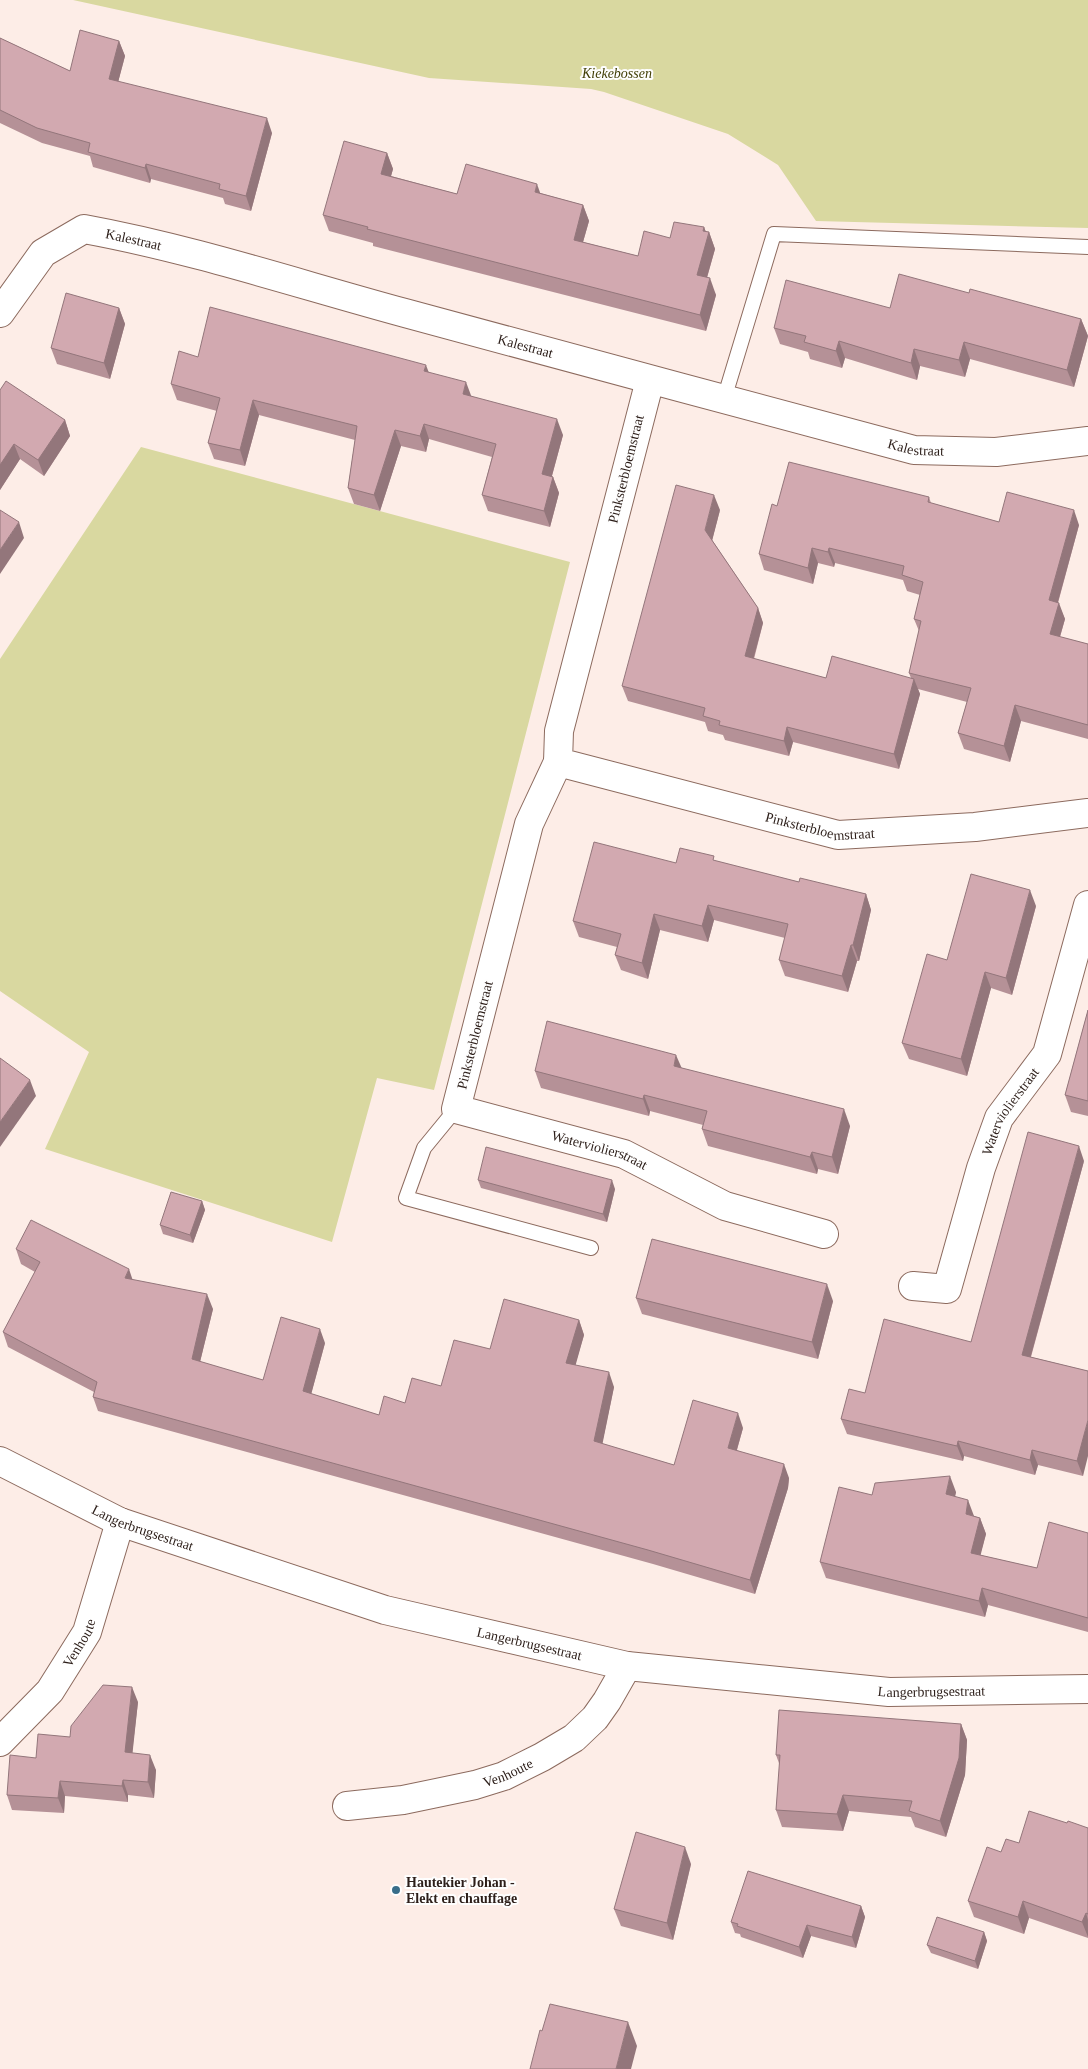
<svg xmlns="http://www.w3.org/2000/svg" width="1088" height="2069" font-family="'Times New Roman',serif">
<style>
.green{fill:#d9d8a0}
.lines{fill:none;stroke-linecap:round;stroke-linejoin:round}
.lane-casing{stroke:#8c6a5e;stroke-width:16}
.street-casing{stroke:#8c6a5e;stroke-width:30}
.lane{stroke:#fff;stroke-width:14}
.street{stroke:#fff;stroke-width:28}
.wall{fill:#b59197}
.shaded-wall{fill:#93767b}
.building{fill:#d2a9b0;stroke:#93767b}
.poi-dot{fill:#386d8a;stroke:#fefefe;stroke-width:2}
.labels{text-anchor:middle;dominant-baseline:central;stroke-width:4;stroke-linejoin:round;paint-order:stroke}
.park-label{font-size:14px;font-style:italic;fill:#403e05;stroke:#fefefe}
.street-label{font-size:14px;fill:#2c1e19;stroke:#fefefe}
.poi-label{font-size:14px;font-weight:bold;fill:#2c1e19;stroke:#fefefe;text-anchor:start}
</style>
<rect width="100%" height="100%" fill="#fdede7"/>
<!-- green -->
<g class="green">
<path d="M73 0H1088V228L816 221 778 165 728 134 604 92 591 89 429 78Z"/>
<path d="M141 447 570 562 434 1090 377 1078 332 1242 45 1149 89 1052 0 991V659Z"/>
</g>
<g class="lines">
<defs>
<g id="lane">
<path d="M724 399 774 234 1088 247"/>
<path d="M456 1109 424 1148 406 1198 591 1248"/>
</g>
<g id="street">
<path id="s1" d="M0 313 43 253 84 229C193 249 298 284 405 313 575 360 744 404 914 450L996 452 1088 441"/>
<path id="s2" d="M650 380 559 731 558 762 838 835 975 827 1088 813"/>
<path id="s3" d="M558 762 529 824 456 1109 624 1154 725 1206 824 1234"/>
<path id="s4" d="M913 1286 947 1289 981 1168 999 1118 1047 1054 1088 905"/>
<path id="s5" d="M0 1461 120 1522 385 1610 627 1666 889 1692 1088 1689"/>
<path id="s6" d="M0 1742 50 1691 87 1632 120 1522"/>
<path id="s7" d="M347 1806 403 1800 475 1785 504 1776 542 1757 574 1738 595 1718 607 1701 627 1666"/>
</g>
</defs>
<!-- lane casing -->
<use href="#lane" class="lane-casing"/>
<!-- street casing -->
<use href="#street" class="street-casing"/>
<!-- lane -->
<use href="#lane" class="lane"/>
<!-- street -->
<use href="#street" class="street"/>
</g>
<!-- wall -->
<g class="wall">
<path d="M0 38 70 71 119 41 125 56 118 82 272 133 251 211 225 204 223 198 151 179 150 183 93 167 90 156 42 143 0 123Z"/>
<path d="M387 153 393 169 391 176 457 194 540 193 583 205 589 221 583 242 638 256 670 238 704 227 706 232H709L715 249 707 278 716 295 706 331 373 246V243L329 231 323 215Z"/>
<path d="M969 293 1081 319 1088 336 1074 387 970 359 965 377 920 366 917 380 845 358 842 368 810 359 808 352 780 344 774 328 890 308Z"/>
<path d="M119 308 125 324 110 379 57 364 51 348Z"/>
<path d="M198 357 428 372 471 396 563 435 552 476 553 477 559 493 550 527 488 511 482 495 492 457 429 439 426 452 401 446 380 511 354 504 348 488 355 440 259 415 245 466 214 459 208 443 217 411 177 400 171 384Z"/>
<path d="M0 390 65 420 70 436 44 476 20 459 0 490Z"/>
<path d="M929 497 931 503 999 522 1079 525 1058 603 1065 619 1060 637 1088 644V739L1021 721 1010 762 964 749 958 733 967 702 918 689 920 694 899 769 793 742 789 756 725 740 723 735 708 731 705 722 628 701 622 686 720 510 712 540 758 608 763 623 754 659 826 678H911L909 673 919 631 914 619 920 595 907 591 903 580 835 563 834 567 818 563 813 584 764 570 759 554 777 506Z"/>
<path d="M715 861 799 882 866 894 871 910 859 961H857L848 992 785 976 779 960 785 938 714 920 708 942 660 930 648 979 621 970 615 955 617 947 579 937 573 921 676 863Z"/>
<path d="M1036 906 1012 995 991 988 967 1076 909 1059 902 1043 947 960Z"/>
<path d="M1088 1010V1116L1071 1112 1065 1095Z"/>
<path d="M681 1068 850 1126 838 1174 818 1169 817 1174 708 1146 702 1129 703 1125 650 1111 649 1116 541 1088 535 1071Z"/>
<path d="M1084 1161 1031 1357 1088 1371 1083 1476 1038 1465 1035 1475 964 1456 963 1461 847 1434 841 1419 865 1393 971 1342Z"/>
<path d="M478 1180 615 1189 607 1222 481 1188Z"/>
<path d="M202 1201 205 1210 193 1243 163 1234 160 1225Z"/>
<path d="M16 1249 133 1280 213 1309 200 1362 263 1380 325 1343 311 1394 379 1415 441 1386 490 1349 579 1320 584 1335 575 1365 614 1387 602 1444 674 1465 743 1428 737 1450 789 1478 788 1488 755 1594 653 1564 98 1411 93 1397 94 1392 8 1347 3 1332 35 1272 21 1264Z"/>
<path d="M636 1298 833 1301 818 1359 642 1314Z"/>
<path d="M956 1492 955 1496 974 1516 980 1518 986 1534 980 1555 1037 1568 1088 1533V1632L988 1605 985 1617 826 1578 820 1562 872 1495Z"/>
<path d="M138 1702 132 1753 156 1770 154 1798 128 1795V1802L65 1796 64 1813 12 1810 7 1795 36 1758 70 1737Z"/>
<path d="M961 1724 967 1740 965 1775 946 1837 915 1827 911 1817 849 1811 843 1831 782 1827 776 1810 780 1766 776 1755Z"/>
<path d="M1067 1823 1088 1828V1938L1029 1918 1024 1934 974 1917 968 1901 1019 1843Z"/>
<path d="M691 1864 673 1940 621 1926 614 1909Z"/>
<path d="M861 1906 865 1917 856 1948 811 1936 803 1958 741 1937 740 1934 735 1933 731 1922Z"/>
<path d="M984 1932 987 1941 978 1969 931 1953 927 1945Z"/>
</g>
<!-- shaded-wall -->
<g class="shaded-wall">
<path d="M119 41 125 56 115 94 109 79Z"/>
<path d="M267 118 272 133 251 211 246 196Z"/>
<path d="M387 153 393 169 387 190 381 174Z"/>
<path d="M146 164 151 179 150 183 145 168Z"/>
<path d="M537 184 543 201 535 192Z"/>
<path d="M583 205 589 221 579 256 574 240Z"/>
<path d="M704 227 708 238 709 232 715 249 703 291 697 275Z"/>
<path d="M710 278 716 295 706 331 700 315Z"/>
<path d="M119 308 125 324 110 379 104 363Z"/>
<path d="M1081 319 1088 336 1074 387 1067 370Z"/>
<path d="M839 341 845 358 842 368 836 351Z"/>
<path d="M964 342 970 359 965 377 959 360Z"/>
<path d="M914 349 920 366 917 380 911 363Z"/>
<path d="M426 365 432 381 424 371Z"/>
<path d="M466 382 472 398 463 394Z"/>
<path d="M253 400 259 415 245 466 240 450Z"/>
<path d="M557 419 563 435 548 490 542 474Z"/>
<path d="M65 420 70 436 44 476 38 460Z"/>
<path d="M424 424 429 439 426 452 420 436Z"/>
<path d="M395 430 401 446 380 511 374 495Z"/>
<path d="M14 444 20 459 0 490V465Z"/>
<path d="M553 477 559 493 550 527 544 511Z"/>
<path d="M714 495 720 510 711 545 705 530Z"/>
<path d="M1074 510 1079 525 1054 616 1049 600Z"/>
<path d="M19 522 24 538 0 574V550Z"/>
<path d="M812 548 818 563 813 584 808 568Z"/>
<path d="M829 548 835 563 834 567 828 552Z"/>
<path d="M1059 603 1065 619 1056 650 1050 634Z"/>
<path d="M758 608 763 623 750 671 745 656Z"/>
<path d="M914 679 920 694 899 769 894 754Z"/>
<path d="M1015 705 1021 721 1010 762 1004 746Z"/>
<path d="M787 727 793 742 789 756 784 741Z"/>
<path d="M1030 890 1036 906 1012 995 1006 978Z"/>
<path d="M866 894 871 910 859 961 853 945Z"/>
<path d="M708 905 714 920 708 942 702 926Z"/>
<path d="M654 914 660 930 648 979 642 963Z"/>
<path d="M851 945 857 961 848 992 842 976Z"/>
<path d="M985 972 991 988 967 1076 961 1059Z"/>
<path d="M676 1055 683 1071 674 1066Z"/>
<path d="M30 1080 36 1096 0 1147V1122Z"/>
<path d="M644 1095 650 1111 649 1116 643 1099Z"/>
<path d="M844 1109 850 1126 838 1174 832 1157Z"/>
<path d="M1079 1146 1084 1161 1027 1370 1022 1355Z"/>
<path d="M812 1152 818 1169 817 1174 810 1157Z"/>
<path d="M612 1180 615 1189 607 1222 603 1214Z"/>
<path d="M202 1201 205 1210 193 1243 190 1235Z"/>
<path d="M129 1269 134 1284 125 1278Z"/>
<path d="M827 1284 833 1301 818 1359 812 1342Z"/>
<path d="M207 1294 213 1309 197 1374 192 1359Z"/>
<path d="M579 1320 584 1335 572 1378 566 1363Z"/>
<path d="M320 1329 325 1343 308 1406 303 1391Z"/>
<path d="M609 1372 614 1387 600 1456 594 1441Z"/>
<path d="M738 1413 743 1428 733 1463 728 1448Z"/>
<path d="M1088 1420V1456L1083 1476 1077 1461Z"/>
<path d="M958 1441 964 1456 963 1461 957 1446Z"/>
<path d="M1032 1450 1038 1465 1035 1475 1030 1460Z"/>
<path d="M784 1464 789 1478 788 1488 755 1594 750 1580Z"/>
<path d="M950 1476 956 1492 952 1511 946 1494Z"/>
<path d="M968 1500 974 1516 966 1514Z"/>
<path d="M980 1518 986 1534 977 1569 971 1553Z"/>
<path d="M982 1588 988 1605 985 1617 979 1601Z"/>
<path d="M132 1687 138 1702 131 1767 125 1752Z"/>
<path d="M961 1724 967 1740 965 1775 946 1837 940 1821Z"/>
<path d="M150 1755 156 1770 154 1798 148 1782Z"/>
<path d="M123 1780 128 1795V1802L122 1786Z"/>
<path d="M60 1781 65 1796 64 1813 58 1798Z"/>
<path d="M843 1795 849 1811 843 1831 837 1814Z"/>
<path d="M685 1847 691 1864 673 1940 667 1923Z"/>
<path d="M1023 1901 1029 1918 1024 1934 1018 1917Z"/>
<path d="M861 1906 865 1917 856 1948 852 1937Z"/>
<path d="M1086 1913 1088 1920V1937L1082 1922Z"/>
<path d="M807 1925 811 1936 803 1958 799 1947Z"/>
<path d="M984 1932 987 1941 978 1969 975 1961Z"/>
<path d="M628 2022 637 2046 631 2069H616Z"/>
</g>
<!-- building -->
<g class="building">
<path d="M80 30 119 41 109 79 267 118 246 196 219 189 220 184 146 164 145 168 88 152 90 143 37 128 0 110V38L70 71Z"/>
<path d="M344 141 387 153 381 174 457 194 466 164 537 184 535 192 583 205 574 240 638 256 644 231 670 238 674 222 704 227 703 231 709 232 697 275 710 278 700 315 367 229 368 227 323 215Z"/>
<path d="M899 274 969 293 970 289 1081 319 1067 370 964 342 959 360 914 349 911 363 839 341 836 351 804 342 806 336 774 328 786 280 890 308Z"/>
<path d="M66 293 119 308 104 363 51 348Z"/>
<path d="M210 307 426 365 424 371 466 382 463 394 557 419 542 474 553 477 544 511 482 495 496 444 424 424 420 436 395 430 374 495 348 488 357 426 253 400 240 450 208 443 220 398 171 384 179 351 198 357Z"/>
<path d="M6 381 65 420 38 460 14 444 0 465V390Z"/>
<path d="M789 462 929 497 928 502 999 522 1007 492 1074 510 1049 600 1059 603 1050 634 1088 644V725L1015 705 1004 746 958 733 971 688 909 673 921 621 914 619 923 582 902 575 904 566 829 548 828 552 812 548 808 568 759 554 772 504 777 506Z"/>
<path d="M676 485 714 495 705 530 758 608 745 656 826 678 832 656 914 679 894 754 787 727 784 741 719 725 720 721 703 716 705 708 622 686Z"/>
<path d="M0 510 19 522 0 550Z"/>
<path d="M594 842 676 863 680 848 714 856 713 860 799 882 800 878 866 894 853 945H851L842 976 779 960 788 924 708 905 702 926 654 914 642 963 615 955 621 934 573 921Z"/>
<path d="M971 874 1030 890 1006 978 985 972 961 1059 902 1043 927 954 947 960Z"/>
<path d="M1088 1010V1101L1065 1095Z"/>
<path d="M547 1021 676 1055 674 1066 844 1109 832 1157 812 1152 810 1157 702 1129 707 1111 644 1095 643 1099 535 1071Z"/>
<path d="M0 1058 30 1080 0 1122Z"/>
<path d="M1028 1132 1079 1146 1022 1355 1088 1371V1420L1077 1461 1032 1450 1030 1460 958 1441 957 1446 841 1419 849 1389 865 1393 884 1319 971 1342Z"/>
<path d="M486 1147 612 1180 603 1214 478 1180Z"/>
<path d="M171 1192 202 1201 190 1235 160 1225Z"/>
<path d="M31 1220 129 1269 125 1278 207 1294 192 1359 263 1380 281 1317 320 1329 303 1391 379 1415 384 1396 405 1403 412 1378 441 1386 454 1340 490 1349 504 1299 579 1320 566 1363 609 1372 594 1441 674 1465 693 1400 738 1413 728 1448 784 1464 782 1473 750 1580 648 1550 93 1397 97 1382 3 1332 40 1262 16 1249Z"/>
<path d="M652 1239 827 1284 812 1342 636 1298Z"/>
<path d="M950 1476 946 1494 968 1500 966 1514 980 1518 971 1553 1037 1568 1049 1522 1088 1533V1618L982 1588 979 1601 820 1562 839 1487 872 1495 875 1483Z"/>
<path d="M103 1685 132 1687 125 1752 150 1755 148 1782 123 1780 122 1786 60 1781 58 1798 7 1795 10 1755 36 1758 38 1734 70 1737 71 1726Z"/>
<path d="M779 1710 961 1724 959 1758 940 1821 909 1811 912 1801 843 1795 837 1814 776 1810 780 1755H776Z"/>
<path d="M1029 1811 1067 1823 1068 1821 1088 1828V1914L1086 1913 1082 1922 1023 1901 1018 1917 968 1901 987 1847 1001 1852 1006 1839 1019 1843Z"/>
<path d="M636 1832 685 1847 667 1923 614 1909Z"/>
<path d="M748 1871 861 1906 852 1937 807 1925 799 1947 737 1926 738 1924 731 1922Z"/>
<path d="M937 1917 984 1932 975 1961 927 1945Z"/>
<path d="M550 2004 628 2022 616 2069H530L540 2030 542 2031Z"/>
</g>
<!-- markers -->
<circle class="poi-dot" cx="396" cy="1890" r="5"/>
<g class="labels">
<!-- park labels -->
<g class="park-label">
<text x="617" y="73">Kiekebossen</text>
</g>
<!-- street labels -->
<g class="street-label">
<text stroke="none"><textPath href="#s1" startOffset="172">Kalestraat</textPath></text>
<text stroke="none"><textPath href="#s1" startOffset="578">Kalestraat</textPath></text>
<text stroke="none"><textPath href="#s1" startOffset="982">Kalestraat</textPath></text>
<text transform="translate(626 469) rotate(-76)">Pinksterbloemstraat</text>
<text stroke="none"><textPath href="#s2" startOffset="664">Pinksterbloemstraat</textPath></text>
<text transform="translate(475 1035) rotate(-76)">Pinksterbloemstraat</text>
<text stroke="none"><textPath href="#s4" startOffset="224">Waterviolierstraat</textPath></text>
<text stroke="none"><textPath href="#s3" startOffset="512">Waterviolierstraat</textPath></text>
<text stroke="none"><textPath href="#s5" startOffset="158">Langerbrugsestraat</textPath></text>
<text stroke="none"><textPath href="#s6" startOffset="128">Venhoute</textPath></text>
<text stroke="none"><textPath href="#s5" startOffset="562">Langerbrugsestraat</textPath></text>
<text stroke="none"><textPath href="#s5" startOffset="968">Langerbrugsestraat</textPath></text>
<text stroke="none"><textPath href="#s7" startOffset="165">Venhoute</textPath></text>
</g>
<!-- poi labels -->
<g class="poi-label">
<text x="406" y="1882">Hautekier Johan -<tspan x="406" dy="16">Elekt en chauffage</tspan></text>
</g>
</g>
</svg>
